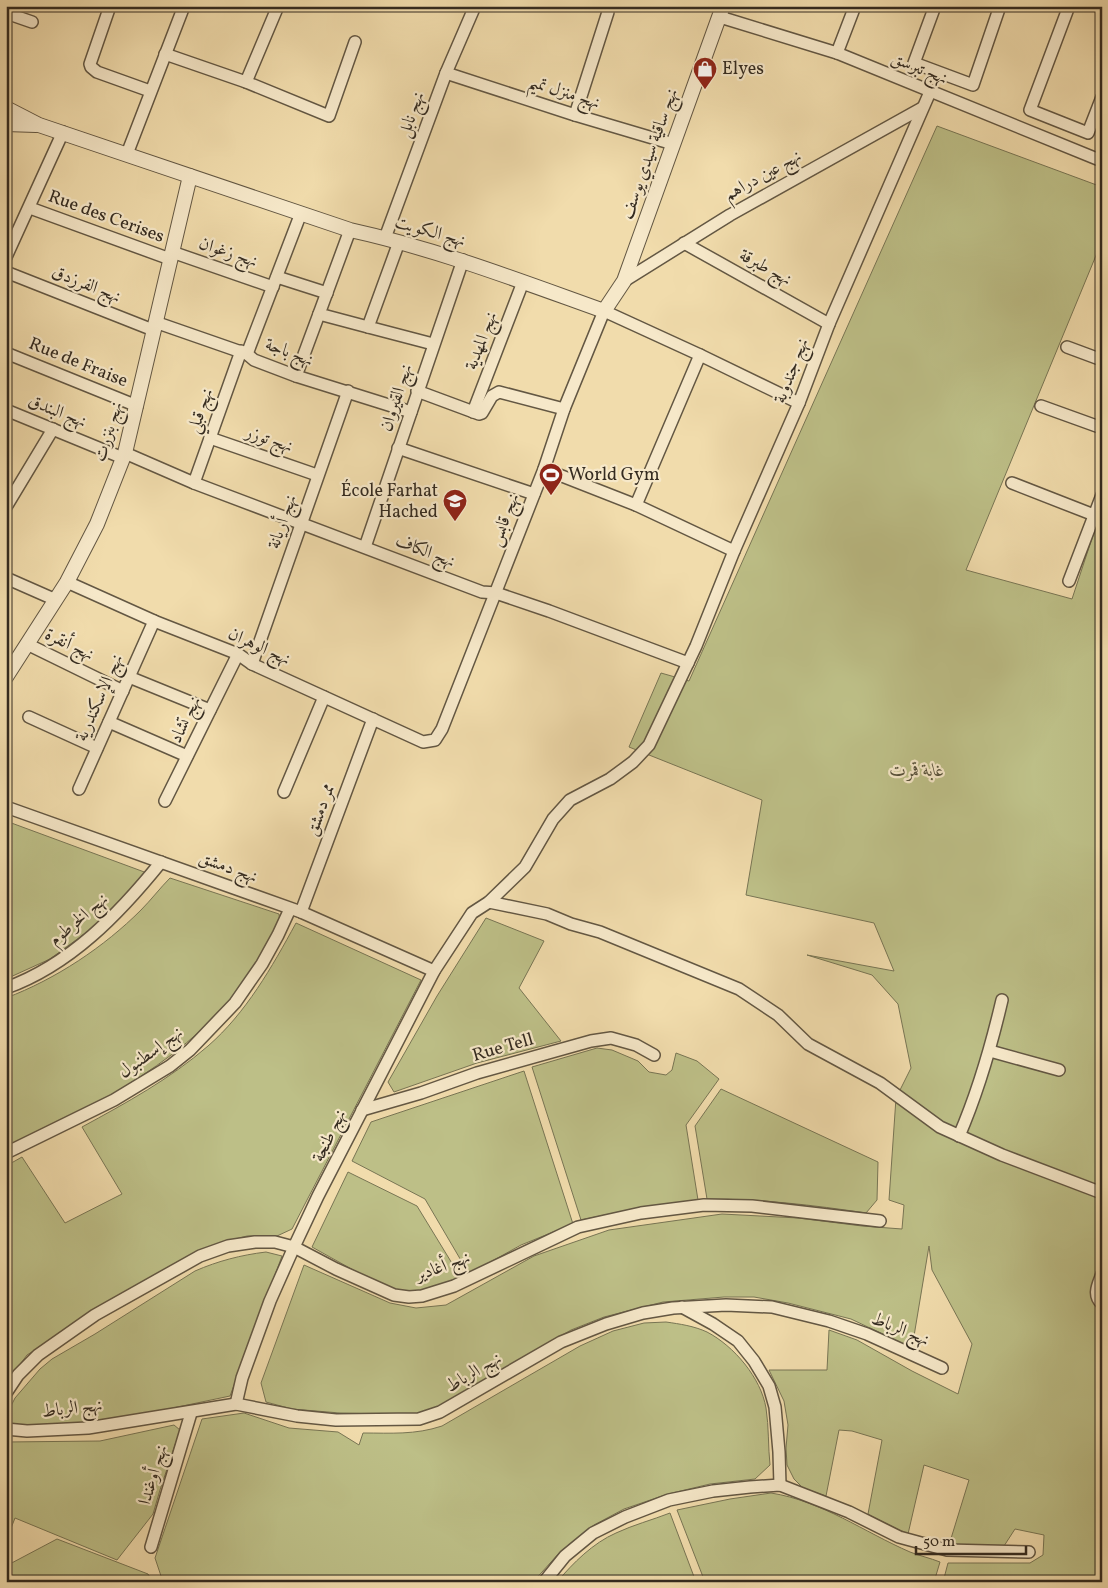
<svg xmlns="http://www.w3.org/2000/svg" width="1108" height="1588" font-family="Vollkorn,Amiri,serif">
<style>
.green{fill:#bdbf87;stroke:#787554}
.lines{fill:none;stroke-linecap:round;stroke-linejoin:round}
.minor-casing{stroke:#635743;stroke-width:14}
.tertiary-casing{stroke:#635743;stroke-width:16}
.minor{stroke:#f6e8c9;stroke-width:11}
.tertiary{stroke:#f6e8c9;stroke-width:14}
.labels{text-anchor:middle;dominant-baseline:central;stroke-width:4.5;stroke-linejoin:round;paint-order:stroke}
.poi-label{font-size:18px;fill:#342b20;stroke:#f6e8c9;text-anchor:start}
.street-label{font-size:18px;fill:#342b20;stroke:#f6e8c9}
.park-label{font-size:18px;font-style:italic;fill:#56503a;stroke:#f6e8c9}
</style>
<rect width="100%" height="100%" fill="#f1dcac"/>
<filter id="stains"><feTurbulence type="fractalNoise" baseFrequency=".004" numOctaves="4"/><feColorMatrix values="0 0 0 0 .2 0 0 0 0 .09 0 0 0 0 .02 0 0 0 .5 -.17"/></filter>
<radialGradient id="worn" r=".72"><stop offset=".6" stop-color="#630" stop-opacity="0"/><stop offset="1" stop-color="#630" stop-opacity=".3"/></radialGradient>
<!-- green -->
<g class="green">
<path d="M937 126 1102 187V241L966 570 1072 599 1102 508V1582H943L948 1563H1030L1043 1555 1044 1535 1015 1529 1004 1546 949 1545 969 1480 924 1465 908 1534 868 1514 882 1440 852 1431 839 1430 826 1496 803 1488 794 1479 787 1465 786 1448 788 1425 784 1401 769 1370H827L829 1330 857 1340 912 1371 958 1394 972 1344 932 1270 929 1246 912 1348 851 1319 788 1303 754 1297H724L663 1302 604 1317 571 1330 424 1415 340 1413 292 1409 266 1402 261 1383 304 1265 390 1303 416 1308 446 1305 534 1256 609 1230 722 1214 798 1218 862 1226 902 1229 904 1205 889 1200 896 1098 911 1068 898 1004 872 975 807 955 894 971 874 923 746 895 762 800 629 747 661 673 689 681Z"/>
<path d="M6 821 147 873 102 921 50 959 6 979Z"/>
<path d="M170 878 279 914 280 923C271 939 262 957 252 972 192 1059 97 1104 6 1151V998C56 979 104 947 141 910 151 900 160 888 170 878Z"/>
<path d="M486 918 544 941 519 988 561 1041 477 1063 394 1092 388 1082 437 996Z"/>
<path d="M296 923 421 980 292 1229 277 1236H247L220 1243 181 1260 144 1281 27 1355 6 1383V1166L22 1157 65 1223 122 1194 82 1127C126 1103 170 1079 208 1046 246 1013 272 967 296 923Z"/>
<path d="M597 1048 612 1050 638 1061 649 1072 666 1075 672 1070 676 1053 697 1061 719 1079 686 1125 698 1200 638 1208 581 1220 532 1067Z"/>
<path d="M524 1071 573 1224 521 1245 469 1274 425 1199 352 1161 371 1122Z"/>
<path d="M721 1089 878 1162 877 1200 866 1213C813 1205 761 1199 707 1199L695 1126Z"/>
<path d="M348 1172 417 1206 461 1278 424 1291 400 1292 364 1276 312 1247Z"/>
<path d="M266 1252 282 1256 230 1396 83 1427 12 1428 7 1422V1414L15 1398 40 1369 52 1359 95 1334 195 1271C218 1261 241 1255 266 1252Z"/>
<path d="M666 1322C680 1324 694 1326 707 1332 734 1346 761 1378 766 1408 769 1427 768 1447 770 1465L755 1479 710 1484 668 1494 624 1509 594 1525 560 1552 533 1582H163L155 1558 202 1419 244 1413 289 1428 338 1432 359 1445 363 1433C391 1433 415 1435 442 1426L580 1346 613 1331 644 1323Z"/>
<path d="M174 1425 180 1430 160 1490 153 1514 117 1560 15 1518 6 1541V1442L100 1441Z"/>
<path d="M771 1493C822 1501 864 1532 910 1552 920 1556 930 1558 940 1562L934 1582H705L677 1510 730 1499Z"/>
<path d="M670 1513 696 1582H557C573 1563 593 1543 616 1533 633 1525 652 1520 670 1513Z"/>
<path d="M57 1539 148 1574 153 1582H6V1566Z"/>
</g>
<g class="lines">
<defs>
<g id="minor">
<path d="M110 6 90 64 91 67 97 72 150 91"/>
<path d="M935 6 914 63 973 85 1000 6"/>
<path d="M1069 6 1030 110 1088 133 1102 97"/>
<path d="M6 13 32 22"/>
<path d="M720 17 837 53 1102 161"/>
<path d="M837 53 855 6"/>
<path d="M165 54 246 82 329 116 355 42"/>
<path d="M446 73 575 115 673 144"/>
<path d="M246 82 278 6"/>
<path d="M575 115 608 12"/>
<path d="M127 154 184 6"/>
<path d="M30 208 170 259"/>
<path d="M350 230 319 314 368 327"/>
<path d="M385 238 446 73 475 6"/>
<path d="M399 242 368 327 433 344"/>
<path d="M684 243 829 324"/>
<path d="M172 252 273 287"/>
<path d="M6 257 63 132"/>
<path d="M6 272 153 330"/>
<path d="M277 277 327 293"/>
<path d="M624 281 730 215 922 108"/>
<path d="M155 322 247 354 254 360 296 376 411 412"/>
<path d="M1067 347 1102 360"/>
<path d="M6 353 137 406"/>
<path d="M247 354 301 213"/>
<path d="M296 376 319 314"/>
<path d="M417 391 479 414 482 413 492 396 499 392 564 409"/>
<path d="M1041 406 1102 428"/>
<path d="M6 410 123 458"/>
<path d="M473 412 523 282"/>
<path d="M210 438 317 475"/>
<path d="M398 448 534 494"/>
<path d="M125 453 194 483 482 592 496 593 549 611 688 663"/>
<path d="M544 469 636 505 734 551"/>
<path d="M194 483 241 351"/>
<path d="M1012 483 1094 515"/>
<path d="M636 505 700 355"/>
<path d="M6 507 53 429"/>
<path d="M365 547 463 260"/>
<path d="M6 578 56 600"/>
<path d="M1069 581 1102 495"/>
<path d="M67 582 154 621 238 654 252 664 423 742 435 740 442 729 544 469 564 409 604 311 700 355 799 403"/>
<path d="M27 644 123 691"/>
<path d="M252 664 348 391"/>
<path d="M129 677 210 710"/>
<path d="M29 717 97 748"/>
<path d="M109 722 187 756"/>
<path d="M79 789 154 621"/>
<path d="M284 792 324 697"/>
<path d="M165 801 238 654"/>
<path d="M6 807 301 912 434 971"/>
<path d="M489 902 547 914 571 924 600 932 739 989 778 1015 808 1044 880 1083 940 1127 1002 1155 1102 1193"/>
<path d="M301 912 373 719"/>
<path d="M6 988C70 965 119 914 161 862"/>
<path d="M990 1051 1059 1070"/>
<path d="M362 1110 421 1093 477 1073 591 1041 611 1038 636 1045 654 1055"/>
<path d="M959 1136C978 1092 991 1047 1002 1000"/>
<path d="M6 1153 114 1100 170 1066 190 1050 235 1003 262 964 278 935 290 909"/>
<path d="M1102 1274C1098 1285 1092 1295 1102 1304"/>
<path d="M682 1307 713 1324 738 1341 754 1361 769 1386 775 1407 779 1452 780 1485"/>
<path d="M6 1393 18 1375 38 1355 95 1315 200 1256 228 1246 255 1242H275L294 1247 336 1269 394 1295 409 1297 422 1296 454 1286 578 1227 641 1213 704 1205 752 1206 880 1221"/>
<path d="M236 1404 242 1378 270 1301 294 1247 318 1196 434 971 472 913 489 902 525 867 553 819 570 800 610 779 633 762 649 745 696 646 734 551 799 403 829 324 930 92"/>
<path d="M6 1429 27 1431 88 1428 236 1404 297 1416 336 1420 419 1419 440 1412 561 1342 606 1324 643 1313 673 1308 726 1305 772 1307 829 1321 867 1334 942 1368"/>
<path d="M151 1547 191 1413"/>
<path d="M544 1582 565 1556 593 1533 625 1517 669 1500 713 1491 750 1487 780 1485 849 1512 899 1537 947 1550 1029 1552"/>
</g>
<g id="tertiary">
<path d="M6 108 39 125 350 230C437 249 520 281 604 311L624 281 723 6"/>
<path d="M6 124 36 125"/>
<path d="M6 677 67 582 97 524 125 453 190 176"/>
</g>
</defs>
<!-- minor casing -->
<use href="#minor" class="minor-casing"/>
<!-- tertiary casing -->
<use href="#tertiary" class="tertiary-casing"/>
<!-- minor -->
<use href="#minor" class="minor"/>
<!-- tertiary -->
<use href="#tertiary" class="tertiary"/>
</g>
<!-- icons -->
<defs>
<symbol id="shop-pin" viewBox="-11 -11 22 30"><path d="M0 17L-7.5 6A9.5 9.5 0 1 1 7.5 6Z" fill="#8f2418" stroke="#f6e8c9"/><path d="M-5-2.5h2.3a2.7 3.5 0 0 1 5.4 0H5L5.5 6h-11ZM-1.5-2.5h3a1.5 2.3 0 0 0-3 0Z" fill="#fff"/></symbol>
<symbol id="stadium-pin" viewBox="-11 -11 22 30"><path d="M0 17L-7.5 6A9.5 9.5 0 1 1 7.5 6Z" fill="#8f2418" stroke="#f6e8c9"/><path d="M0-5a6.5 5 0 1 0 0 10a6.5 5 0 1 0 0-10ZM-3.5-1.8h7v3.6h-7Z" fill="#fff"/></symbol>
<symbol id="school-pin" viewBox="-11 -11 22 30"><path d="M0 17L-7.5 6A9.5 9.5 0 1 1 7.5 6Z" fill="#8f2418" stroke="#f6e8c9"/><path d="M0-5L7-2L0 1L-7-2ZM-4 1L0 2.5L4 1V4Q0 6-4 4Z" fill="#fff"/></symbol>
</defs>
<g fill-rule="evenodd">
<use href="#shop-pin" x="691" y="55" width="28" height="38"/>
<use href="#stadium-pin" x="537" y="461" width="28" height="38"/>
<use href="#school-pin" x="441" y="487" width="28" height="38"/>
</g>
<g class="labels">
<!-- poi labels -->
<g class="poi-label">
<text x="722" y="69">Elyes</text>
<text x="568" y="475">World Gym</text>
<text x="438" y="491" text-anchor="end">École Farhat<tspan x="438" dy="21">Hached</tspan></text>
</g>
<!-- street labels -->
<g class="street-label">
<text transform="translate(919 69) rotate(22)">نهج تبرسق</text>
<text transform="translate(564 93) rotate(18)">نهج منزل تميم</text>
<text transform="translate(412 115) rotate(-70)">نهج نابل</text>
<text transform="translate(650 154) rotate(-70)">نهج ساقية سيدي يوسف</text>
<text transform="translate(763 176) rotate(-29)">نهج عين دراهم</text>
<text transform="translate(106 217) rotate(20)">Rue des Cerises</text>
<text transform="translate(430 232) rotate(16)">نهج الكويت</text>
<text transform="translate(228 253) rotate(19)">نهج زغوان</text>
<text transform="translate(765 268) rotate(29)">نهج طبرقة</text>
<text transform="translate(86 285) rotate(22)">نهج الفرزدق</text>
<text transform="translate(482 341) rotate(-69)">نهج المهدية</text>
<text transform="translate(289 353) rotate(21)">نهج باجة</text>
<text transform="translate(78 363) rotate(22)">Rue de Fraise</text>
<text transform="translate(792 371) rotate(-69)">نهج جندوبة</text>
<text transform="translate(397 398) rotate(-72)">نهج القيروان</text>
<text transform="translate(201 411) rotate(-70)">نهج قبلي</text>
<text transform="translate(57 412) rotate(22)">نهج البندق</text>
<text transform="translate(109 432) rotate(-73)">نهج بنزرت</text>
<text transform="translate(269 440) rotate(19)">نهج توزر</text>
<text transform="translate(505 520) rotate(-69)">نهج قابس</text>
<text transform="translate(283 522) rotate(-71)">نهج أريانة</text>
<text transform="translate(425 552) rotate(21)">نهج الكاف</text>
<text transform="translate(69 645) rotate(26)">نهج أنقرة</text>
<text transform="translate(259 647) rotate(25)">نهج الوهران</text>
<text transform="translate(100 698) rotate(-66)">نهج الإسكندرية</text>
<text transform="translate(186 720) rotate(-64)">نهج تشاد</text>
<text transform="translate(321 810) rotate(-70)">ممر دمشق</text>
<text transform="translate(228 868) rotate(20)">نهج دمشق</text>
<text transform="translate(79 920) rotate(-40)">نهج الخرطوم</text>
<text transform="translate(503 1048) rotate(-16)">Rue Tell</text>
<text transform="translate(151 1053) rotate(-36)">نهج إسطنبول</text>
<text transform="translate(330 1136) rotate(-64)">نهج طنجة</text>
<text transform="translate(443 1267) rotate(-20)">نهج أغادير</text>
<text transform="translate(900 1330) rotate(23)">نهج الرباط</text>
<text transform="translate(474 1373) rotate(-30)">نهج الرباط</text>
<text transform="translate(72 1409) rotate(-6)">نهج الرباط</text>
<text transform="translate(154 1475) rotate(-73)">نهج أوغندا</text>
</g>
<!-- park labels -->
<g class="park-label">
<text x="917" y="771">غابة قمرت</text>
</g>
</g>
<!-- margin -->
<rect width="1108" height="1588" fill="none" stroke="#f1dcac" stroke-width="25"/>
<rect x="8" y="8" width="1093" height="1573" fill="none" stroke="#342b20" stroke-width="2.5"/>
<rect x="12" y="12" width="1083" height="1563" fill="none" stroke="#342b20"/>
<!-- scale -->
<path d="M916 1546v8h110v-8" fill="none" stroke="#342b20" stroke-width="2.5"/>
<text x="923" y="1546" font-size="15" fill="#342b20" stroke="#f6e8c9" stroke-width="4" paint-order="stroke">50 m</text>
<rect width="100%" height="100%" filter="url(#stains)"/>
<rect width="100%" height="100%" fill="url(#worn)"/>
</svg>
